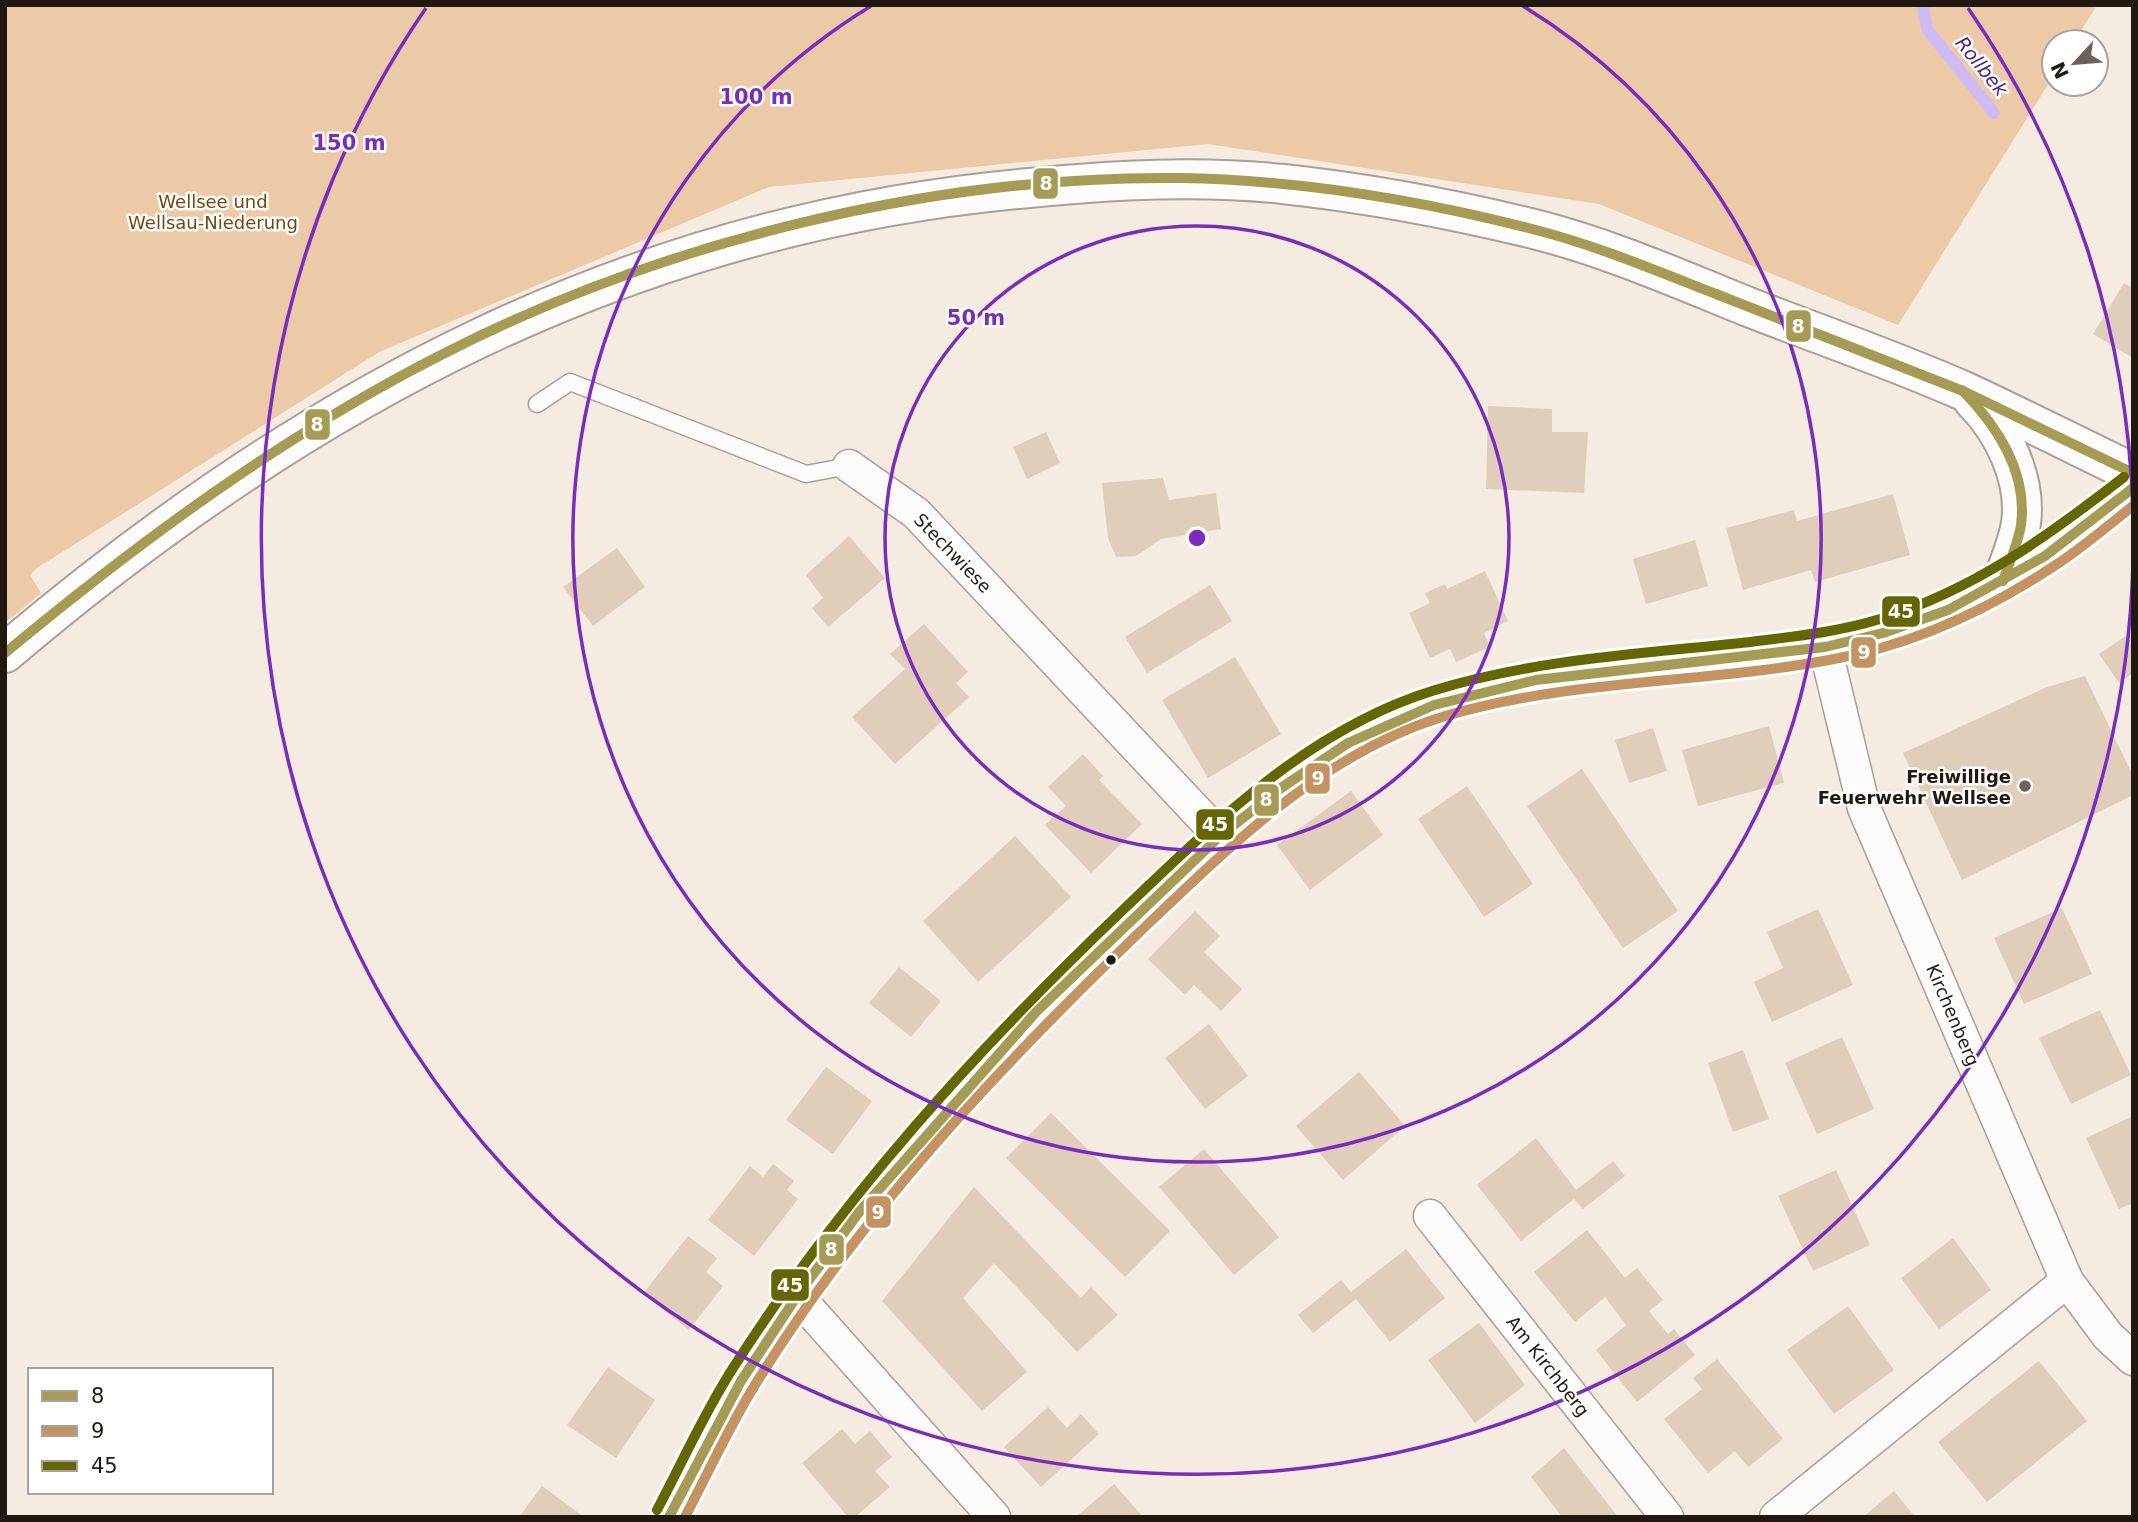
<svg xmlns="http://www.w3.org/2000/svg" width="2138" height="1522" font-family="'DejaVu Sans',sans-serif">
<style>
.green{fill:#eccaa7}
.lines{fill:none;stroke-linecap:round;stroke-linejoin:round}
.stream{stroke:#cebbf4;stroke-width:12}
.building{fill:#e0cebb}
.lane-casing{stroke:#a8a097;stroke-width:19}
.street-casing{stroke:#a8a097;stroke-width:35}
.secondary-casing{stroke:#a8a097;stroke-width:42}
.lane{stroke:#fefcfa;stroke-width:16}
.street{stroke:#fefcfa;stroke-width:32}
.secondary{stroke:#fefcfa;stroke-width:38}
.bus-1-casing{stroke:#fff;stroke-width:16}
.bus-2-casing{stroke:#fff;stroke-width:16}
.bus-3-casing{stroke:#fff;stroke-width:16}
.bus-1{stroke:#a59b55;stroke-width:10}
.bus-2{stroke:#c39362;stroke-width:10}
.bus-3{stroke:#660;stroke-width:10}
.ring{fill:none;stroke:#7b2cbf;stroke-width:3.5}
.poi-dot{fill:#6c6259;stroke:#fff;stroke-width:2.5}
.bus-dot{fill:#211810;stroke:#fff;stroke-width:2.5}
.labels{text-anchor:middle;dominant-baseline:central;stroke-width:5;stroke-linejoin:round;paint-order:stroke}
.park-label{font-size:18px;fill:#73470c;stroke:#fff}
.street-label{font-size:18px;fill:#211810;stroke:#fff}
.poi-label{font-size:18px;font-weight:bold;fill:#211810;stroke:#fff;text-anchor:end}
.water-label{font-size:19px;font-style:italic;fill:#472283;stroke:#fff}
.centre{fill:#7b2cbf;stroke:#fff;stroke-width:3.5}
.ring-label{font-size:21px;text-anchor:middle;font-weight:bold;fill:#7b2cbf;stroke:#fff;stroke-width:5;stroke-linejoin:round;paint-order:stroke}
.line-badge{stroke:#fff;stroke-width:2.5}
.badge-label{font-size:19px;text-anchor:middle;font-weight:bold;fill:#fff}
</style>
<rect width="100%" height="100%" fill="#f6ebe0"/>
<!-- green -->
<path class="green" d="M5 5H2097L2074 42H2054V75L1898 325 1599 204 1208 144 769 187 379 352 37 568 30 575 41 593 5 623Z"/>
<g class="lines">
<!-- stream -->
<path class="stream" d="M1923 5 1927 29 1994 113"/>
</g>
<!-- building -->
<g class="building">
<path d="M2124 283 2133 288V358L2093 334Z"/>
<path d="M1488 406 1552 409V432H1588L1584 493 1486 489Z"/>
<path d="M1046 432 1060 463 1027 479 1013 447Z"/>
<path d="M1163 478 1169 500 1216 493 1221 529 1161 539 1136 556 1116 557 1108 538 1102 483Z"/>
<path d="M1893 494 1910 555 1815 582 1811 570 1743 590 1726 528 1794 510 1797 521Z"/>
<path d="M849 536 885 578 828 627 812 608 823 598 806 575Z"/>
<path d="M1695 540 1708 586 1646 604 1633 559Z"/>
<path d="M617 548 645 587 593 626 563 587Z"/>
<path d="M1485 571 1508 621 1484 633 1490 647 1456 662 1450 649 1430 658 1409 613 1430 603 1425 593 1445 584 1447 589Z"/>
<path d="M1210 585 1232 621 1147 673 1125 637Z"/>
<path d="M924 624 968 672 956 683 969 697 895 764 852 717 905 669 890 654Z"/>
<path d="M2130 633 2133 673 2119 683 2099 654Z"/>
<path d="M1235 657 1281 734 1208 778 1162 700Z"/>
<path d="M2085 676 2133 776V795L1962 880 1903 753 2047 687Z"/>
<path d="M1769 726 1784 783 1698 806 1682 750Z"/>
<path d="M1653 728 1667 771 1629 783 1615 740Z"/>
<path d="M1083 754 1103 776 1099 780 1142 824 1091 873 1045 825 1066 806 1048 787Z"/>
<path d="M1582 769 1678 911 1623 948 1527 806Z"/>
<path d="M1467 786 1533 884 1484 917 1418 819Z"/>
<path d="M1351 791 1383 835 1310 890 1277 845Z"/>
<path d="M1015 836 1071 897 978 982 923 921Z"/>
<path d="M2062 908 2092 974 2024 1004 1994 938Z"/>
<path d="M1818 909 1853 985 1772 1022 1754 982 1783 968 1767 932Z"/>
<path d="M1195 911 1220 936 1204 952 1242 989 1221 1011 1194 985 1185 995 1148 959Z"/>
<path d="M899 967 941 1001 911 1037 869 1003Z"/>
<path d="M2100 1010 2131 1075 2071 1104 2039 1038Z"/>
<path d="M1209 1024 1248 1076 1205 1109 1165 1058Z"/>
<path d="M1842 1037 1874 1109 1817 1134 1785 1063Z"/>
<path d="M1743 1050 1769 1119 1733 1132 1708 1063Z"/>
<path d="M826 1067 872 1101 833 1154 786 1120Z"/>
<path d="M1359 1072 1405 1126 1343 1180 1296 1126Z"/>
<path d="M1051 1113 1170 1231 1125 1277 1006 1158Z"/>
<path d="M2133 1116V1203L2119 1209 2086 1138Z"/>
<path d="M1536 1138 1576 1190 1613 1161 1625 1176 1583 1209 1574 1199 1521 1241 1477 1185Z"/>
<path d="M1204 1149 1279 1237 1234 1275 1159 1187Z"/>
<path d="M773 1164 794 1181 787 1190 798 1199 754 1256 708 1220 750 1166 763 1177Z"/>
<path d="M1836 1170 1870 1245 1813 1271 1778 1196Z"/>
<path d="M974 1187 1081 1298 1091 1287 1118 1315 1077 1352 994 1263 963 1298 1027 1372 982 1411 882 1301Z"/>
<path d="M1587 1230 1625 1278 1637 1268 1663 1300 1649 1311 1668 1334 1674 1329 1695 1355 1637 1402 1596 1350 1626 1325 1605 1297 1575 1322 1534 1272Z"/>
<path d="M688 1236 717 1258 706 1272 723 1286 689 1330 643 1294Z"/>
<path d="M1953 1238 1991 1290 1939 1329 1901 1278Z"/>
<path d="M1406 1249 1445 1298 1390 1342 1356 1299 1313 1333 1298 1315 1341 1280 1351 1292Z"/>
<path d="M1848 1306 1894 1370 1834 1414 1787 1350Z"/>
<path d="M1479 1323 1525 1385 1475 1423 1428 1360Z"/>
<path d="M1717 1359 1783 1439 1748 1467 1735 1451 1708 1473 1664 1419 1702 1389 1693 1378Z"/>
<path d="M2039 1361 2087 1421 1987 1502 1938 1442Z"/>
<path d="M608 1367 655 1400 616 1458 567 1425Z"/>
<path d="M1048 1407 1067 1428 1081 1414 1099 1434 1041 1487 1004 1447Z"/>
<path d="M842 1429 855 1444 870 1431 892 1457 875 1471 890 1487 855 1517H848L802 1463Z"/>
<path d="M1564 1448 1618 1517H1562L1531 1477Z"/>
<path d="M1114 1484 1143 1517H1076Z"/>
<path d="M542 1486 584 1517H519Z"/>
<path d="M1894 1491 1915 1517H1863Z"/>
</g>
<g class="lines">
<defs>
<path id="lane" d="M537 404 570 382 806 474 849 466"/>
<g id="street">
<path d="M849 466 916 513 1220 836"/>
<path d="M1825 647 1864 808 2067 1281 2108 1336 2133 1359"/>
<path d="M1430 1216 1667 1517"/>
<path d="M797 1296 994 1517"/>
<path d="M669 1517 741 1381 797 1296 860 1211 1036 1012 1220 836 1281 788 1348 743 1434 705 1536 680 1825 647 1883 633 1948 610 2045 556 2133 488"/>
<path d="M1776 1517 2067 1281"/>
</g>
<g id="secondary">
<path d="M1973 400C2003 430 2027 479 2021 523 2018 543 2009 562 2003 581"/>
<path d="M5 653C306 397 631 223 1029 188 1114 180 1199 175 1283 184 1367 193 1452 209 1534 229 1609 248 1679 279 1751 308 1823 336 1896 361 1966 392 2022 418 2077 446 2133 473"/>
</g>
</defs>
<!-- lane casing -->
<use href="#lane" class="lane-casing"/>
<!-- street casing -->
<use href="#street" class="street-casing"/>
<!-- secondary casing -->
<use href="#secondary" class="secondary-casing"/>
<!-- lane -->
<use href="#lane" class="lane"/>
<!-- street -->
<use href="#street" class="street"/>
<!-- secondary -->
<use href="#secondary" class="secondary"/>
<defs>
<g id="bus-1">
<path d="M1961 390 2133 473"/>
<path d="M5 653C141 540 285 434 443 354 662 242 933 175 1180 178 1300 180 1420 200 1536 230 1598 246 1657 271 1716 294 1798 326 1881 359 1963 391 1998 427 2028 472 2021 525 2018 544 2009 563 2003 581"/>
<path d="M669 1517 741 1381 797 1296 860 1211 1036 1012 1220 836 1281 788 1348 743 1434 705 1536 680 1825 647 1883 633 1948 610 2045 556 2133 488"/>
</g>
<path id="bus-2" d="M685 1517C708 1473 729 1427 755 1385 861 1213 1002 1064 1147 925 1233 843 1325 753 1442 717 1568 679 1700 684 1829 660 1908 646 1984 612 2051 568 2080 550 2106 527 2133 506"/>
<path id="bus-3" d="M657 1510C682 1463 704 1413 733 1368 842 1197 979 1047 1125 908 1215 822 1310 729 1432 691 1531 660 1637 654 1741 643 1788 637 1835 633 1880 619 1974 590 2048 536 2124 477"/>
</defs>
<!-- bus-1 casing -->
<use href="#bus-1" class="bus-1-casing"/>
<!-- bus-2 casing -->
<use href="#bus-2" class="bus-2-casing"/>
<!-- bus-3 casing -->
<use href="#bus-3" class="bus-3-casing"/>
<!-- bus-1 -->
<use href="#bus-1" class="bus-1"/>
<!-- bus-2 -->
<use href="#bus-2" class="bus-2"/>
<!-- bus-3 -->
<use href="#bus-3" class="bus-3"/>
</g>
<!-- distance rings -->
<g class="ring">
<circle cx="1197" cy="538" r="312"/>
<path d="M1523 6A624 624 0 1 1 871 6"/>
<path d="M2133 563A936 936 0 1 1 426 8M1968 8A936 936 0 0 1 2133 513"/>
</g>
<!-- markers -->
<circle class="poi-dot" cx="2025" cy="786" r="7"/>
<circle class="bus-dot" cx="1111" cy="960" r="6"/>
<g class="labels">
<!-- park labels -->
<g class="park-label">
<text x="213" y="201">Wellsee und<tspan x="213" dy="21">Wellsau-Niederung</tspan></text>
</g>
<!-- street labels -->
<g class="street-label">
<text transform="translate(953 553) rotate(46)">Stechwiese</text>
<text transform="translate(1953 1015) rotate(67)">Kirchenberg</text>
<text transform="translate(1548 1366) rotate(52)">Am Kirchberg</text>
</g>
<!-- poi labels -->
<g class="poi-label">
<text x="2011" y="776">Freiwillige<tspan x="2011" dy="21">Feuerwehr Wellsee</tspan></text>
</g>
<!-- water labels -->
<g class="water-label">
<text transform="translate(1982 66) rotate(51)">Rollbek</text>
</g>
</g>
<circle cx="1197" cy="538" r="10" class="centre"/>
<g class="ring-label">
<text x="756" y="104">100 m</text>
<text x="349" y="150">150 m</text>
<text x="976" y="325">50 m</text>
</g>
<g class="line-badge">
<rect x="1032" y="167" width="27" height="33" rx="7" fill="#a59b55"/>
<rect x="1785" y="309" width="27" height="34" rx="7" fill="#a59b55"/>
<rect x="304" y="408" width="27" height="33" rx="7" fill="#a59b55"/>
<rect x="1881" y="595" width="40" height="33" rx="7" fill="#660"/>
<rect x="1850" y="636" width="27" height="33" rx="7" fill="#c39362"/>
<rect x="1304" y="762" width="27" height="33" rx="7" fill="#c39362"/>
<rect x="1253" y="783" width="27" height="34" rx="7" fill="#a59b55"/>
<rect x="1195" y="808" width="40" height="33" rx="7" fill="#660"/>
<rect x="865" y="1195" width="27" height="34" rx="7" fill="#c39362"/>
<rect x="818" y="1233" width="27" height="33" rx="7" fill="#a59b55"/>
<rect x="770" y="1268" width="40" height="34" rx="7" fill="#660"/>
</g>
<g class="badge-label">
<text x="1046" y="190">8</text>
<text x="1798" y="333">8</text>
<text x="317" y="431">8</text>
<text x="1901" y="618">45</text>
<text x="1864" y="659">9</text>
<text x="1318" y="785">9</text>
<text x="1266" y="806">8</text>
<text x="1215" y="831">45</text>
<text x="878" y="1219">9</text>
<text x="831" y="1256">8</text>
<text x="790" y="1292">45</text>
</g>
<!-- border -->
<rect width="2138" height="1522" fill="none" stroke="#211810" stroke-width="14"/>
<!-- legend -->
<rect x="28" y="1368" width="245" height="126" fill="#ffffff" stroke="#a6a39f" stroke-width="2"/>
<rect x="42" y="1391" width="35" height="10" fill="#a59b55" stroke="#a6a39f" stroke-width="2"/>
<text x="91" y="1403" font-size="21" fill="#211810">8</text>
<rect x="42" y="1426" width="35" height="10" fill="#c39362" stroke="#a6a39f" stroke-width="2"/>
<text x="91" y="1438" font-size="21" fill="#211810">9</text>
<rect x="42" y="1461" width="35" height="10" fill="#666600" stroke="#a6a39f" stroke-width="2"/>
<text x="91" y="1473" font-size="21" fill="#211810">45</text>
<!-- north arrow -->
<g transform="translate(2075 63) rotate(244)"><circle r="33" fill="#ffffff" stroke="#a6a39f" stroke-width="2"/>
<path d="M0-5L12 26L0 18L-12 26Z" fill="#6c6259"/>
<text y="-10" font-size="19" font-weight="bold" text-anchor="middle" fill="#211810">N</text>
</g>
</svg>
